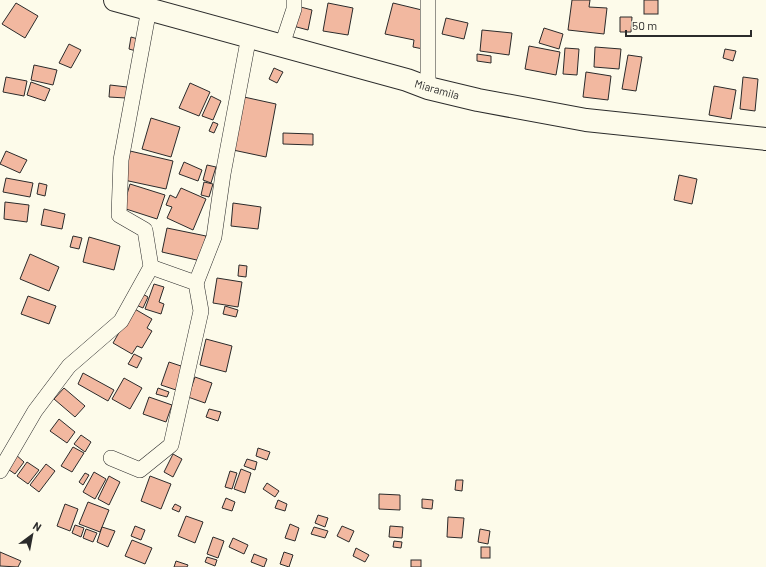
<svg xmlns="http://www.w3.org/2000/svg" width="766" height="567" font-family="Barlow,sans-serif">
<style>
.building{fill:#f2b8a0;stroke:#2b2b2b}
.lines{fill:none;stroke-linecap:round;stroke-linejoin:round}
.street-casing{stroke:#2b2b2b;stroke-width:16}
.primary-casing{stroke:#2b2b2b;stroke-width:24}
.street{stroke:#fdfbea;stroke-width:15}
.primary{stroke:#fdfbea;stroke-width:22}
.labels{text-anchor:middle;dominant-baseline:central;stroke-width:3;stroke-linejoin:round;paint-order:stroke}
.street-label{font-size:11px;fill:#2b2b2b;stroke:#fdfbea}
</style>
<rect width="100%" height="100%" fill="#fdfbea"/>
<!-- building -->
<g class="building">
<path d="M572 0H590L589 7 607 8 604 34 568 30Z"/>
<rect x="644" y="0" width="14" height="14"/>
<path d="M16 3 38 16 25 38 2 24Z"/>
<path d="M328 3 353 8 348 35 323 31Z"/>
<path d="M393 3 426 11 423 49 413 47 414 40 385 34Z"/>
<path d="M297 6 312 10 308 30 293 26Z"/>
<path d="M620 17H632L631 32H620Z"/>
<path d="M446 18 468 23 464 39 442 34Z"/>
<path d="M544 28 563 34 559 49 539 43Z"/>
<path d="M482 30 512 33 509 55 480 51Z"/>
<path d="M131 37 138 39 136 51 129 49Z"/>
<path d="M69 44 81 50 71 68 59 63Z"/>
<path d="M529 46 560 52 556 75 525 69Z"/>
<path d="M595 47 621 49 619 69 594 67Z"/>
<path d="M565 48 579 49 577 75 563 74Z"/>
<path d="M725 49 736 51 733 61 723 58Z"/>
<path d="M477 54 491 56V63L477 61Z"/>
<path d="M628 55 642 57 636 91 622 89Z"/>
<path d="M34 65 57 70 53 85 31 80Z"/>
<path d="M274 68 283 72 277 83 269 79Z"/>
<path d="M586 72 611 76 608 100 583 97Z"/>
<path d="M6 77 27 81 24 96 3 92Z"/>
<path d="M743 77 758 79 755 111 740 109Z"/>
<path d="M31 82 50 89 45 101 27 95Z"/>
<path d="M190 83 210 92 199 116 179 108Z"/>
<path d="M110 85 127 87 126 98 109 97Z"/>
<path d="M714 86 736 90 731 119 709 115Z"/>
<path d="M211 96 221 101 213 120 202 116Z"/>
<path d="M244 97 276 104 266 157 233 150Z"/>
<path d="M151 118 180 127 171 157 142 149Z"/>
<path d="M213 122 218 124 214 133 209 131Z"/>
<path d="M283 133 313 134V145L283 144Z"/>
<path d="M6 151 27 160 20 173 0 164Z"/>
<path d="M130 151 173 161 166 189 124 180Z"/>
<path d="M184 162 202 170 198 181 179 174Z"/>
<path d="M207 165 216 167 211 183 203 180Z"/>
<path d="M679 175 697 179 692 204 674 200Z"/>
<path d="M6 178 33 183 30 197 3 192Z"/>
<path d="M204 182 213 184 209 197 201 195Z"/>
<path d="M39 183 47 185 45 196 37 194Z"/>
<path d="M130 184 165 195 157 219 123 208Z"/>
<path d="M181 188 206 199 193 230 167 218 172 207 166 205 170 195 176 198Z"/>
<path d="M5 202 29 205 27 222 4 219Z"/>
<path d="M233 203 261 207 258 229 231 226Z"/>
<path d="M44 209 65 214 62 229 41 225Z"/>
<path d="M167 228 206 236 201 261 162 252Z"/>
<path d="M73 236 82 238 79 249 70 247Z"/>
<path d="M89 237 120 246 114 270 83 262Z"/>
<path d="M30 254 59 267 49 291 20 279Z"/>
<path d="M239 265 247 266 246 277 238 276Z"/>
<path d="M217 278 242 282 238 307 213 303Z"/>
<path d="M154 284 164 287 159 302 164 304 161 314 145 309Z"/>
<path d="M141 293 148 297 143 308 136 305Z"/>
<path d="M28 296 56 306 49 324 21 314Z"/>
<path d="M225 306 238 310 236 317 223 314Z"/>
<path d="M133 308 152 319 147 328 152 331 142 348 137 346 132 354 113 343Z"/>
<path d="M206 339 232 346 226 372 200 365Z"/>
<path d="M134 354 142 358 137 368 128 364Z"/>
<path d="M169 362 184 367 176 390 161 385Z"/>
<path d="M83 373 114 390 108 401 78 384Z"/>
<path d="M195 377 212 383 205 403 188 397Z"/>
<path d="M124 378 142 388 130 409 112 399Z"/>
<path d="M64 388 85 406 75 417 54 399Z"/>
<path d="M158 388 169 392 167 397 156 394Z"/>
<path d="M149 397 172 405 166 422 143 414Z"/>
<path d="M209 409 221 412 218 421 206 417Z"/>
<path d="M59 419 75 432 67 443 50 431Z"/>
<path d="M81 435 91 442 85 452 74 444Z"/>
<path d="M73 447 84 453 72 472 61 466Z"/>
<path d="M258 448 270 452 267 460 256 456Z"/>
<path d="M15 454 24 462 15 474 5 467Z"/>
<path d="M173 454 182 459 173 477 164 472Z"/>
<path d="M247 459 257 462 255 470 244 466Z"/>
<path d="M27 462 39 470 28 484 17 476Z"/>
<path d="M46 464 55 471 39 492 30 485Z"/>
<path d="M241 469 251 473 245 493 234 489Z"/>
<path d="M230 471 237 473 232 489 225 487Z"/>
<path d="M94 472 106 479 95 499 83 492Z"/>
<path d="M85 473 89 475 83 485 79 482Z"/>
<path d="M109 476 120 482 109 505 98 499Z"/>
<path d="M150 476 171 484 161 509 141 501Z"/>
<path d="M456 480H463L462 491 455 490Z"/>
<path d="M267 483 279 491 275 497 263 489Z"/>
<path d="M379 494 400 495V510L379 509Z"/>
<path d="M226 498 235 502 232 511 222 508Z"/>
<path d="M422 499 433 500 432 509 422 508Z"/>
<path d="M278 500 287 504 285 511 275 508Z"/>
<path d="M88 502 109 510 100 532 79 524Z"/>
<path d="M65 504 78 509 70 531 57 526Z"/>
<path d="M175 504 181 507 179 512 172 509Z"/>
<path d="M318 515 328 518 325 527 315 523Z"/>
<path d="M186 516 203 522 195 543 178 536Z"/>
<path d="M448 517 464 518 462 538 447 537Z"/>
<path d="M290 524 299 528 295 541 285 538Z"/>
<path d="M75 525 84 528 81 537 72 533Z"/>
<path d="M135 526 145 530 141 540 131 536Z"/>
<path d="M342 526 354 531 349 542 337 536Z"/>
<path d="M390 526 403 527 402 538 389 537Z"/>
<path d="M102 527 115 531 108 547 97 542Z"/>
<path d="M314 527 328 531 325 538 311 534Z"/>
<path d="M86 529 97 533 93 542 83 538Z"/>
<path d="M480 529 490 531 488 544 478 542Z"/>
<path d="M213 537 224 541 218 558 207 554Z"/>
<path d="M233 538 248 545 244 554 229 547Z"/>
<path d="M132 540 152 548 145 564 125 556Z"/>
<path d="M394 541 402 542 401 548 393 547Z"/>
<rect x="481" y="547" width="9" height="11"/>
<path d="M356 548 369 555 365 562 353 556Z"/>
<path d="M0 552 21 561 18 567 0 566Z"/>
<path d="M284 552 293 555 289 567 280 564Z"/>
<path d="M254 554 267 559 264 567 251 562Z"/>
<path d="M207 557 217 560 215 566 205 562Z"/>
<rect x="411" y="560" width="10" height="7"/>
<path d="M176 561 188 565 187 567H174Z"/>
</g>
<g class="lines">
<defs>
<g id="street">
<path d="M282 45 294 9V0"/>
<path d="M428 88V0"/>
<path d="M196 283 214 237 223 174 249 36"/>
<path d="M111 458 140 470 171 445 201 311 196 283 151 267"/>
<path d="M0 471 35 411 69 366 121 321 151 267 145 230 119 215 121 160 149 9"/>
</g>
<path id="primary" d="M115 0 407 80 428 88 478 100 586 120 766 139"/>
</defs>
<!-- street casing -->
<use href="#street" class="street-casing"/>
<!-- primary casing -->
<use href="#primary" class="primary-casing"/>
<!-- street -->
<use href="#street" class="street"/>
<!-- primary -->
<use href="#primary" class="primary"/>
</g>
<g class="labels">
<!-- street labels -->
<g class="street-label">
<text transform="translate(437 89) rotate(16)">Miaramila</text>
</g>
</g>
<!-- north arrow -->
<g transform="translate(32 535) rotate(32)" stroke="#fdfbea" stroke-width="3" paint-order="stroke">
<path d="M0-3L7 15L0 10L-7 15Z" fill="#2b2b2b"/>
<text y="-6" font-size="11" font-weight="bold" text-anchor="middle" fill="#2b2b2b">N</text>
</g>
<!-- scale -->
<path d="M626 30v6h125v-6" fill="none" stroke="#2b2b2b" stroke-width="2"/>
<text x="632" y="30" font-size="12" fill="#2b2b2b" stroke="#fdfbea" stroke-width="3" paint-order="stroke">50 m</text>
</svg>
